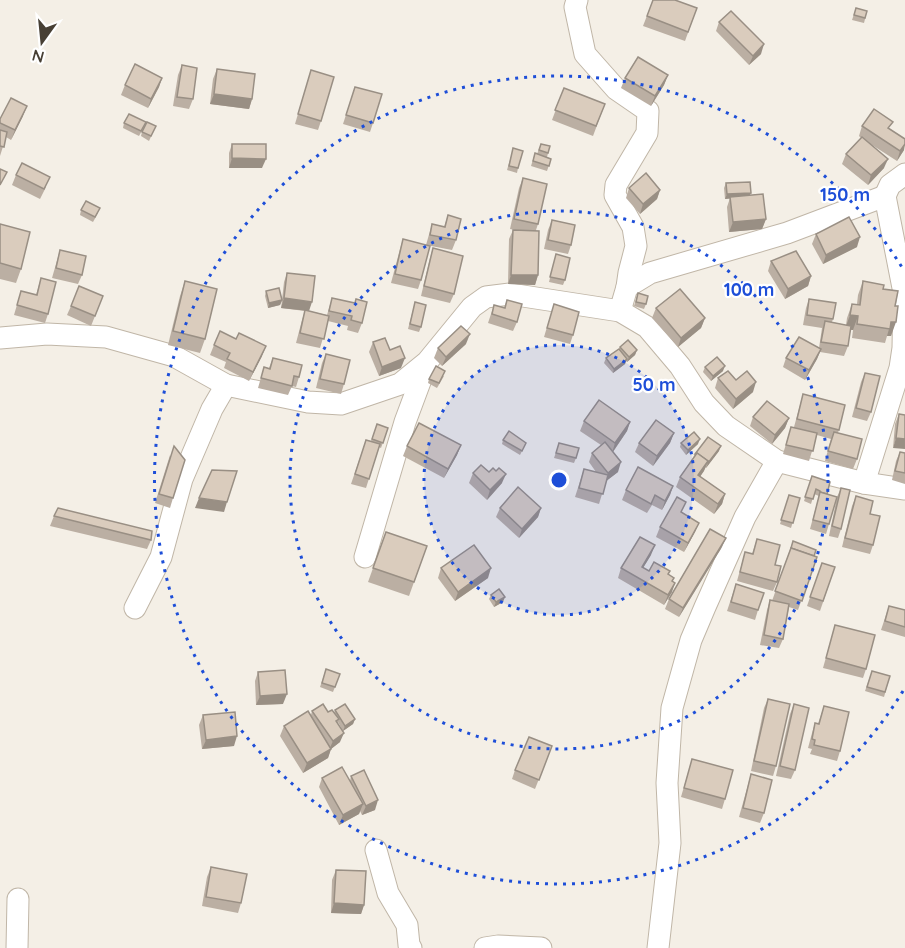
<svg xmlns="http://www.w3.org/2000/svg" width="905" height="948" font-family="Quicksand,sans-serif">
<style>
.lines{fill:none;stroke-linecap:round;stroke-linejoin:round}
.minor-casing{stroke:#c0b6a7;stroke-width:23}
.minor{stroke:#fff;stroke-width:21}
.wall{fill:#bbafa3}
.shaded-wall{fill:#998f84}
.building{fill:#daccbd;stroke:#998f84;stroke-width:1.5}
.ring{fill:none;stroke:#1d4ed8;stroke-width:3;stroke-dasharray:3 6}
.centre{fill:#1d4ed8;stroke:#fff;stroke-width:3}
.ring-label{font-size:18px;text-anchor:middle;font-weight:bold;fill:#1d4ed8;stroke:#fff;stroke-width:4.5;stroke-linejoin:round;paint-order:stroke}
</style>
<rect width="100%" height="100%" fill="#f4efe6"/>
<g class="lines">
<defs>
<g id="minor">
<path d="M577 0 575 7 585 54 616 89 648 111 647 133 616 185 615 195 633 227 636 246 629 273 627 287 620 311"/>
<path d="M627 287 650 273 787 233 885 196"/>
<path d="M0 338 47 334 106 337 174 356 226 385 308 402 341 404 400 384 427 362 472 307 486 297 510 294 620 311 647 327 680 366 704 403 726 426 777 461 864 483 905 489"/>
<path d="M864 483 900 368 903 348 904 293 885 196 890 185 905 174"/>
<path d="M365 557 405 422 427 363"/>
<path d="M135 608 161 557 182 479 212 409 226 385"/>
<path d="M376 850 388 893 407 925 409 945 411 948"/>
<path d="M17 948 18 899"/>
<path d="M485 948 498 946 541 948"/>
<path d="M658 948 670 843 667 783 672 708 691 640 705 607 745 517 777 461"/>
</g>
</defs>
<!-- minor casing -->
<use href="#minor" class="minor-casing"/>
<!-- minor -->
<use href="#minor" class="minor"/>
</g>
<!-- wall -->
<g class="wall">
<path d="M653 0 697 8 685 41 643 26Z"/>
<path d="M856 8 867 11 864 23 852 20Z"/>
<path d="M719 22 761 54 749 65 716 31Z"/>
<path d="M182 65 193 99 189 109 173 106 178 75Z"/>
<path d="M217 69 252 99 249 109 210 104 213 79Z"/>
<path d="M311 70 321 121 318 130 295 124Z"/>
<path d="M668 75 664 85 651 106 621 88 625 78Z"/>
<path d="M162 78 159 87 148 108 121 95 125 85Z"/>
<path d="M355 87 373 123 370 132 343 124Z"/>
<path d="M564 88 605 104 593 136 552 120Z"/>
<path d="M23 116 11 140 6 137 0 156V119Z"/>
<path d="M124 123 144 127 139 136 123 128Z"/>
<path d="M156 126 149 141 141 136 142 132Z"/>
<path d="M862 126 890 129 904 150 897 161 869 143 884 168 868 185 842 164 846 154 861 138 859 136Z"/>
<path d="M232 144 262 168H229V153Z"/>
<path d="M541 144 550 146 547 157 551 159 547 171 531 166 535 153 537 154Z"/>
<path d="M512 153 518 168 517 173 507 170Z"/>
<path d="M16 175 46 187 40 199 12 185Z"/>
<path d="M523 178 538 224 536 230 538 275 535 285 508 284 509 239 513 230H515L510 229 519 188Z"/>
<path d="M726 183 750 195 766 219 762 229 729 232 727 207 730 198 725 199 724 188Z"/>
<path d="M629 188 660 190 657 199 640 214 626 198Z"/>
<path d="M81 210 98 213 93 222 80 215Z"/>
<path d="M448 215 456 240 452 250 426 245 432 224 444 227Z"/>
<path d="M552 220 571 245 568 254 544 249 548 230Z"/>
<path d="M0 224 21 269 16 283 0 279Z"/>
<path d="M816 234 857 247 823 264 812 244Z"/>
<path d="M403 239 421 280 418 289 391 283 400 249Z"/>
<path d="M433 248 454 294 450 303 421 296 430 258Z"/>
<path d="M60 250 82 275 78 284 52 278Z"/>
<path d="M556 254 565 280 563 285 549 282Z"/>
<path d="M771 261 811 276 808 286 785 299 768 271Z"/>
<path d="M287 273 309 311 327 315 332 298 362 323 358 333 347 330 348 326 328 321 320 348 296 343 302 320 305 311 281 308 282 301 280 305 268 308 265 296 266 291 282 300 284 282Z"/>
<path d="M41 278 48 314 45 323 14 315 21 291 36 295Z"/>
<path d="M185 281 205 339 200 353 168 345 180 296Z"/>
<path d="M863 281 883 289 898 291 891 336H887L885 343 852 338 853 330H850L848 346 844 356 820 352 817 359 805 380 783 367 786 358 819 348 822 328 803 325 806 308 809 299 833 319 832 322 846 325 847 318 852 304H857L858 295Z"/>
<path d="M638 293 646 304 644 309 634 306Z"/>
<path d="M103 296 91 326 67 315 71 306Z"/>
<path d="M507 300 517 322 513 331 488 323 494 305 504 308Z"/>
<path d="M415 302 421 327 419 332 408 329Z"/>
<path d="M554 304 573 335 570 344 544 337Z"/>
<path d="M656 308 705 318 701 328 678 347 652 318Z"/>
<path d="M373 342 390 350 401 368 379 376 369 352Z"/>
<path d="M466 344 442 366 434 358 438 348Z"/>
<path d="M214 345 262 356 249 381 224 368 226 362 210 355Z"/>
<path d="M620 347 637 350 635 355 627 362 626 361 625 364 613 373 604 363 606 358 619 349Z"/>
<path d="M326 354 344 384 341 394 316 388 322 363Z"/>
<path d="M273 358 299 377 296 387 292 386 288 395 258 388 264 367 269 368Z"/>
<path d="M705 367 723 371 711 381 703 372Z"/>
<path d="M865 373 871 412 867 421 852 417 861 382Z"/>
<path d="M444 376 437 388 428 383 429 379Z"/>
<path d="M718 378 736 380 753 392 733 409 715 388Z"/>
<path d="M803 394 845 405 838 433 857 459 853 469 825 461 831 439 817 435 809 461 783 454 791 427H794Z"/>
<path d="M899 414 905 415 893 448 895 424Z"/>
<path d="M753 417 789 418 785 428 772 444 750 426Z"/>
<path d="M584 421 630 422 627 431 613 452 618 472 606 481 599 504 575 497 584 469 596 472 589 462 592 453 601 445 580 431Z"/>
<path d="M377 424 388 428 381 448 379 447 366 488 351 484 366 440 371 441Z"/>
<path d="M674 433 670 443 653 466 635 452 639 443Z"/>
<path d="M503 440 526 443 520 455 502 444Z"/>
<path d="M559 443 576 458 574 463 554 458Z"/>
<path d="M681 443 698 444 686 455 680 447Z"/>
<path d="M461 445 457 455 444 478 403 456 407 446Z"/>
<path d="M719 451 706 468V467L700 477 725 494 722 504 714 514 676 487 680 477 693 458 695 454Z"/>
<path d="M900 452 905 453V484L892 480 896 461Z"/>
<path d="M170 455 173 498 170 508 155 503Z"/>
<path d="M473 473 502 483 487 500 469 483Z"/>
<path d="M812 476 827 494 829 524 826 534 810 529 819 496 814 494 811 504 804 501Z"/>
<path d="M673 486 670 495 662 510 652 505 647 513 622 500 626 490Z"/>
<path d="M841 488V529L838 538 829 536 837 497Z"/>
<path d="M789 495 800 498 791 528 780 524Z"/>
<path d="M856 496 873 545 870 554 842 547 852 506Z"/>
<path d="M500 508H541L538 517 519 538 496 517Z"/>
<path d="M682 513 699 523 695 532 684 552 656 537 660 527Z"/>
<path d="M54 516 151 540 147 549 50 526Z"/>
<path d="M386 532 427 546 409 596 368 582Z"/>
<path d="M757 539 775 565 777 582 773 591 737 581 745 552 752 554Z"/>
<path d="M793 541 814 556 817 557 798 610 789 607 783 639 779 648 760 645 767 610 770 600 772 601Z"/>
<path d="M722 547 679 617 665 609 669 599Z"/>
<path d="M651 555 643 568 649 571 668 574 672 592 664 605 618 578 621 568Z"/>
<path d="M822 563 835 567 820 611 807 606Z"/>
<path d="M441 568 488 578 455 601 438 578Z"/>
<path d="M736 584 758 610 755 620 727 611Z"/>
<path d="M491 595 503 602 494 607 489 599Z"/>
<path d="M889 606 905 610V637L881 630Z"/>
<path d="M835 625 866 669 863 678 823 668Z"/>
<path d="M326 669 340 674 333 692 320 687Z"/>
<path d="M872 671 890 676 884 697 865 691Z"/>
<path d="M258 672 283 704 256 705 255 681Z"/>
<path d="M768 699 776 766 773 776 751 771 764 708Z"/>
<path d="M794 704 795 770 791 779 776 776 790 714Z"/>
<path d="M824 706 840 751 837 761 810 754 812 749 808 748 812 733 815 723 818 724Z"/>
<path d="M335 710 355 719 353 724 343 731 338 722 340 742 331 749 328 758 303 773 280 736 284 726 311 715 312 711 334 713Z"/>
<path d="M203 715 234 746 202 749 199 725Z"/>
<path d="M552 746 535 789 512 779 515 770Z"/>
<path d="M692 759 725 799 722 809 681 797Z"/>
<path d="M751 774 764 813 760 823 739 817Z"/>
<path d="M351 776 375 810 362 815 360 811 359 814 339 825 319 787 322 778 350 781Z"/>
<path d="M211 867 241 903 238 913 202 906 207 877Z"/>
<path d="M336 870 364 905 361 914 331 913 332 880Z"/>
</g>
<!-- shaded-wall -->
<g class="shaded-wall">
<path d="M764 44 761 54 749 65 753 56Z"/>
<path d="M668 75 664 85 651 106 655 96Z"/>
<path d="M162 78 159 87 148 108 151 99Z"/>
<path d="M214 94 252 99 249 109 210 104Z"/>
<path d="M27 106 23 116 11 140 15 130Z"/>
<path d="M905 144 904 150 897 161 900 151Z"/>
<path d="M232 158 266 159 262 168H229Z"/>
<path d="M888 159 884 168 868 185 871 175Z"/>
<path d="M660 190 657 199 640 214 643 204Z"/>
<path d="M751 193 749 197 725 199 727 194Z"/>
<path d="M766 219 762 229 729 232 733 222Z"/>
<path d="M860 237 857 247 823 264 826 255Z"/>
<path d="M511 275H538L535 285 508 284Z"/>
<path d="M811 276 808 286 785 299 788 289Z"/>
<path d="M284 298 312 302 309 311 281 308Z"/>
<path d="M282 300 280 305 268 308 269 303Z"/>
<path d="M850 315 858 316 853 330 845 329Z"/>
<path d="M705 318 701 328 678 347 681 338Z"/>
<path d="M891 322H896L891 336H887Z"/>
<path d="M470 334 466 344 442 366 446 357Z"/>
<path d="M266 346 262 356 249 381 253 372Z"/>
<path d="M821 349 817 359 805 380 809 370Z"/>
<path d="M637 350 635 355 627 362 629 357Z"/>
<path d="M405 358 401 368 379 376 382 367Z"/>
<path d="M627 359 625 364 613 373 614 369Z"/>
<path d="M725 366 723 371 711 381 713 376Z"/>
<path d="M756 382 753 392 733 409 736 399Z"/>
<path d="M789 418 785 428 772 444 775 435Z"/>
<path d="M630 422 627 431 612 453 615 443Z"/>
<path d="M674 433 670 443 653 466 657 456Z"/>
<path d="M896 438 905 439V449L893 448Z"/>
<path d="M700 439 698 444 686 455 688 450Z"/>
<path d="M461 445 457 455 444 478 448 469Z"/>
<path d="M721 446 719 451 706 468 708 463Z"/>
<path d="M708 461 704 471 694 485 698 475Z"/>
<path d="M621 462 618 472 605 482 608 473Z"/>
<path d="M506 474 502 483 487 500 490 490Z"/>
<path d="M673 486 670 495 662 510 665 501Z"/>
<path d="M725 494 722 504 714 514 718 504Z"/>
<path d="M199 498 227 502 224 512 195 508Z"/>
<path d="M541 508 538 517 519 538 522 529Z"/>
<path d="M699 523 695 532 684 552 688 543Z"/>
<path d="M726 538 722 547 679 617 683 608Z"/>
<path d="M655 545 651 555 638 576 642 567Z"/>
<path d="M491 568 488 578 455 601 458 592Z"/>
<path d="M675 583 672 592 664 605 668 595Z"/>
<path d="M505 597 503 602 494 607 496 602Z"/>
<path d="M287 694 283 704 256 705 260 696Z"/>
<path d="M355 719 353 724 343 731 345 726Z"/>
<path d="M344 733 340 742 331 749 328 758 303 773 307 763 329 750 333 741Z"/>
<path d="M237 736 234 746 202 749 206 740Z"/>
<path d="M378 800 375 810 362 815 366 806Z"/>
<path d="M363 804 359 814 339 825 343 815Z"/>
<path d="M334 903 364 905 361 914 331 913Z"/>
</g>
<!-- building -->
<g class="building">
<path d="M653 0H675L697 8 688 32 647 16Z"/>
<path d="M856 8 867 11 865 18 854 15Z"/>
<path d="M731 11 764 44 753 56 719 22Z"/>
<path d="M638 57 668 75 655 96 625 78Z"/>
<path d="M135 64 162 78 151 99 125 85Z"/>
<path d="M182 65 197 68 193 99 177 97Z"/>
<path d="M217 69 255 74 252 99 214 94Z"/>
<path d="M311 70 334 77 321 121 298 114Z"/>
<path d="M355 87 382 94 373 123 346 115Z"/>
<path d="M564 88 605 104 596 126 555 110Z"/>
<path d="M11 98 27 106 15 130 0 123V119Z"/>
<path d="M874 109 893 122 888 128 905 139V144L900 151 862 126Z"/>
<path d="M129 114 146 122 141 131 124 123Z"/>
<path d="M147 122 156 126 151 136 142 132Z"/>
<path d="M0 130 7 132 4 147 0 146Z"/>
<path d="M862 137 888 159 871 175 846 154Z"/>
<path d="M232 144H266V159L232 158Z"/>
<path d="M541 144 550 146 548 153 539 150Z"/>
<path d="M513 148 523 151 518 168 509 166Z"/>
<path d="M535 153 551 159 549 166 533 161Z"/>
<path d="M22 163 50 177 44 189 16 175Z"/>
<path d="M0 169 7 172 0 185Z"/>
<path d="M646 173 660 190 643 204 629 188Z"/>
<path d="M523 178 547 184 538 224 514 219Z"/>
<path d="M750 182 751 193 727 194 726 183Z"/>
<path d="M763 194 766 219 733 222 730 197Z"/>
<path d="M86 201 100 208 95 217 81 210Z"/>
<path d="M448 215 461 219 456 240 430 235 432 224 445 227Z"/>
<path d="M849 217 860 237 826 255 816 234Z"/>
<path d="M552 220 575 225 571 245 548 240Z"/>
<path d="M0 224 30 232 21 269 0 263Z"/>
<path d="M513 230 539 231 538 275H511Z"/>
<path d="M403 239 430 246 421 280 395 274Z"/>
<path d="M433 248 463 256 454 294 424 286Z"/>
<path d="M60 250 86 256 82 275 56 268Z"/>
<path d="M796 251 811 276 788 289 771 261Z"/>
<path d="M556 254 570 258 565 280 550 277Z"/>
<path d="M287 273 315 276 312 302 284 298Z"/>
<path d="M41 278 56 282 48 314 17 305 21 291 37 295Z"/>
<path d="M185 281 217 289 205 339 173 331Z"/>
<path d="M863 281 884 285 883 289 898 291 895 306H898L896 322H891L890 329 857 324 858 316 850 315 852 304 860 305Z"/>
<path d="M79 286 103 296 95 316 71 306Z"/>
<path d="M279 288 282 300 269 303 266 291Z"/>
<path d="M680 289 705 318 681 338 656 308Z"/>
<path d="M638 293 648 296 646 304 636 302Z"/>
<path d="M332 298 355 303 356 299 367 302 362 323 351 320 352 316 329 311Z"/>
<path d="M809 299 836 303 833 319 807 315Z"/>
<path d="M507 300 522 304 517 322 492 314 494 305 505 308Z"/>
<path d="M415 302 426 305 421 327 410 324Z"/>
<path d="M554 304 579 312 573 335 547 328Z"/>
<path d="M305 310 329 316 324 339 300 333Z"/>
<path d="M825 321 851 326 848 346 821 342Z"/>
<path d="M461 326 470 334 446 357 438 348Z"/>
<path d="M220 331 236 339 239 333 266 346 253 372 227 359 230 353 214 345Z"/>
<path d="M799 337 821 349 809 370 786 358Z"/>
<path d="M385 338 390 350 400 346 405 358 382 367 373 342Z"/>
<path d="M628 340 637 350 629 357 620 347Z"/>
<path d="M619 349 627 359 614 369 606 358Z"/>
<path d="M326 354 350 360 344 384 320 379Z"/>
<path d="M717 357 725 366 713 376 705 367Z"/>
<path d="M273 358 302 365 299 377 294 376 292 386 261 378 264 367 270 369Z"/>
<path d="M436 366 445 371 439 383 429 379Z"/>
<path d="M728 371 736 380 747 371 756 382 736 399 718 378Z"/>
<path d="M865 373 880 376 871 412 856 408Z"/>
<path d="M803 394 845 405 839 430 797 419Z"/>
<path d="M599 400 630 422 615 443 584 421Z"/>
<path d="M767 401 789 418 775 435 753 417Z"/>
<path d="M899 414 905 415V439L896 438Z"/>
<path d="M656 420 674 433 657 456 639 443Z"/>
<path d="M419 423 461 445 448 469 407 446Z"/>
<path d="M377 424 388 428 383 443 372 439Z"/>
<path d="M791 427 817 433 813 451 786 445Z"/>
<path d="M509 431 526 443 522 451 503 440Z"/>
<path d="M694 432 700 439 688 450 681 443Z"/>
<path d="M834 432 862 439 857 459 828 451Z"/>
<path d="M708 437 721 446 708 463 707 462 708 461 697 453 696 454H695Z"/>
<path d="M366 440 380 444 369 479 355 474Z"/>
<path d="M605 442 621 462 608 473 592 453Z"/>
<path d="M559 443 579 448 576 458 556 453Z"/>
<path d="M174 446 185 460 173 498 159 494Z"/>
<path d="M900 452 905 453V473L895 471Z"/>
<path d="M697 453 708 461 698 475 725 494 718 504 680 477Z"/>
<path d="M481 465 489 472 493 468 496 471 499 468 506 474 490 490 473 473Z"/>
<path d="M638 467 673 486 665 501 655 495 651 504 626 490Z"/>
<path d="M584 469 608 475 603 494 579 488Z"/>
<path d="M212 470 237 471 227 502 199 498Z"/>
<path d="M812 476 830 482 827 494 820 492V494V491L816 489 813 499 805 497Z"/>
<path d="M518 487 541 508 522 529 500 508Z"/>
<path d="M841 488 850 490 841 529 832 526Z"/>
<path d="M820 492 837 497 829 524 813 520Z"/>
<path d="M789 495 800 498 793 523 781 520Z"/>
<path d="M856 496 873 501 870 514 880 516 873 545 845 538Z"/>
<path d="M677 497 686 502 681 512 699 523 688 543 660 527Z"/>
<path d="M58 508 152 531 151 540 54 516Z"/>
<path d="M710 529 726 538 683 608 669 599Z"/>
<path d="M386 532 427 546 414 582 373 568Z"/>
<path d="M640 537 655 545 642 567 649 571 654 562 670 571 668 574 674 578 672 581 675 583 668 595 621 568Z"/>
<path d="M757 539 780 545 775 565 781 566 777 582 740 572 745 552 753 554Z"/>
<path d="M793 541 816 550 814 556 791 548Z"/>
<path d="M474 545 491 568 458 592 441 568Z"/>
<path d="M791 548 817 557 802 601 775 591Z"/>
<path d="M822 563 835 567 823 601 810 597Z"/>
<path d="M736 584 764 593 758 610 731 602Z"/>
<path d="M499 589 505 597 496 602 491 595Z"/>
<path d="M770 600 789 604 783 639 764 635Z"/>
<path d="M889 606 905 610V627L885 621Z"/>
<path d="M835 625 875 635 866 669 826 658Z"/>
<path d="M326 669 340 674 335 687 322 683Z"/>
<path d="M285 670 287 694 260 696 258 672Z"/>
<path d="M872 671 890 676 885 692 867 687Z"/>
<path d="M768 699 790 704 776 766 754 761Z"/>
<path d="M323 704 328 712 332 710 339 719 336 721 344 733 333 741 312 711Z"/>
<path d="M345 704 355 719 345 726 335 710Z"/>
<path d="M794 704 809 708 795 770 780 766Z"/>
<path d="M824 706 849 712 840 751 814 745 815 740 812 739 815 723 819 724Z"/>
<path d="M308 711 331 749 307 763 284 726Z"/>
<path d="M235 712 237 736 206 740 203 715Z"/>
<path d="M529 737 552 746 539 780 515 770Z"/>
<path d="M692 759 733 770 725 799 684 788Z"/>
<path d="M342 767 363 804 343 815 322 778Z"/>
<path d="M364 770 378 800 366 806 351 776Z"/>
<path d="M751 774 772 780 764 813 743 808Z"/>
<path d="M211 867 247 874 241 903 206 897Z"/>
<path d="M336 870 366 871 364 905 334 903Z"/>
</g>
<!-- distance rings -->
<circle cx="559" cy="480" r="135" fill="#1d4ed8" fill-opacity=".12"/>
<g class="ring">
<circle cx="559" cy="480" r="135"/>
<circle cx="559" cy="480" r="269"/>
<path d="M903 691A404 404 0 1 1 903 269"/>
</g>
<circle cx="559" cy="480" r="9" class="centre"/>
<g class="ring-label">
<text x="845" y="201">150 m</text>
<text x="749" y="296">100 m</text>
<text x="654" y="391">50 m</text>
</g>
<!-- north arrow -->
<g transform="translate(42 42) rotate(195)" stroke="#ffffff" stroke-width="4.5" paint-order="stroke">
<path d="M0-4.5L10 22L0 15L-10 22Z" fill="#473f34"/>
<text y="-9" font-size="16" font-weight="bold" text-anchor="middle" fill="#473f34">N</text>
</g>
</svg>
